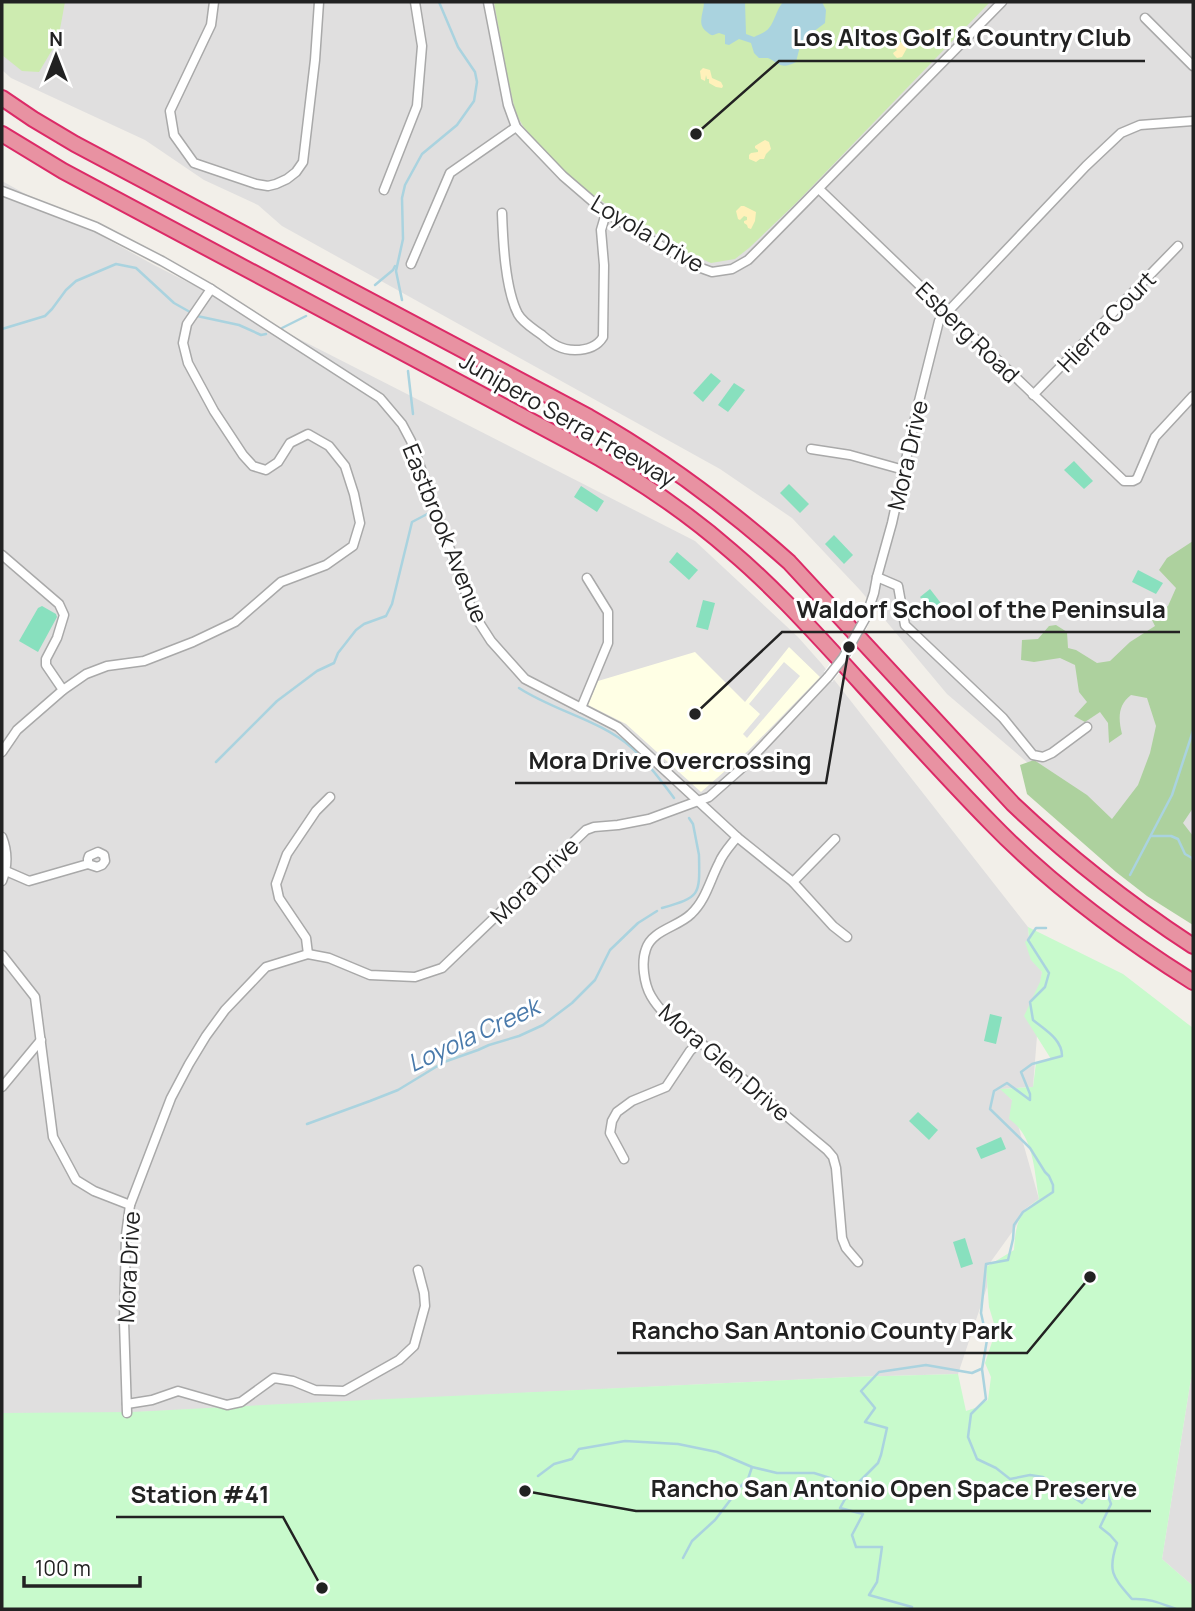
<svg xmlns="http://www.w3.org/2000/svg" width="1195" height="1611" font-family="Manrope,sans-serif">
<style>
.residential{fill:#e0dfdf}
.education{fill:#ffffe5}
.grass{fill:#cdebb0}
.forest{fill:#add19e}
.sand{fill:#fff1ba}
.park{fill:#c8facc}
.pitch{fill:#88e0be}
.parking{fill:#e2e2e2}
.water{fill:#aad3df}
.pier{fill:#fff}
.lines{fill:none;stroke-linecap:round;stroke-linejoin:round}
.stream{stroke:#aad3df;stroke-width:2.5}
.minor-casing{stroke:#a9a9a9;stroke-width:11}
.motorway-casing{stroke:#dc2a67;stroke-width:18}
.minor{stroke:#fff;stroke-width:8}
.motorway{stroke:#e892a2;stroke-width:14}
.minor-bridge-casing{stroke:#a9a9a9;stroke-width:11;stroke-linecap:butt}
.minor-bridge{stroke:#fff;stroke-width:8}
.labels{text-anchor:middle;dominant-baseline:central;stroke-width:6;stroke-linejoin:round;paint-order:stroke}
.street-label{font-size:23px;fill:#222;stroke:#fff}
.water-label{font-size:24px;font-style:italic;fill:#4a7aab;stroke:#fff}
.leader{fill:none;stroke:#222;stroke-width:2.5}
.callout-dot{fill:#222;stroke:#fff;stroke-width:2.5}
.callout-label{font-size:24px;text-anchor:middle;font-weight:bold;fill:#222;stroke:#fff;stroke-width:6;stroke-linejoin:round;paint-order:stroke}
</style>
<rect width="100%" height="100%" fill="#f2efe9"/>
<!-- residential -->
<g class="residential">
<path d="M2 2H1193V898L1158 874 947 694 860 590 792 518 720 469 282 226 258 205 204 180 145 140 11 78 2 70Z"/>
<path d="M2 181 154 265 695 541 798 637 821 663 1028 927 1029 938 1042 972 1033 1087 1002 1089 1012 1100 1018 1125 1039 1199 1025 1209 1015 1228 987 1267V1287L958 1374 851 1377 119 1413 2 1414Z"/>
<path d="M1193 1366V1586L1162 1559Z"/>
</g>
<!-- education -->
<path class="education" d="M789 647 820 677 749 750 701 792 626 724 588 705 598 681 695 652 745 702Z"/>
<!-- grass -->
<g class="grass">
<path d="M2 2H65L58 40 39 72 22 71 2 55Z"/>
<path d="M494 2H990L796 203 749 248 735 259 711 263 692 255 612 208 572 180 537 143 523 126 516 114 507 76Z"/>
</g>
<!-- forest -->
<path class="forest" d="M1193 541V808L1183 823 1193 836V925L1147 896 1116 872 1027 794 1020 765 1034 760 1087 795 1112 819 1138 785 1150 753 1156 726 1147 698 1131 695C1118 705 1118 718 1122 734L1109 743 1108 723 1100 712 1085 722 1074 716 1087 702 1079 692 1075 665 1060 658 1034 662 1021 660 1022 640 1038 639 1049 626 1056 625 1067 632 1068 648 1076 650 1097 663 1110 661 1130 642 1155 626 1150 616 1168 606 1176 588 1159 570 1167 558Z"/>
<!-- sand -->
<g class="sand">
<path d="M934 28 938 31 937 37 931 36C929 41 925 46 919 45L917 42 919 40 920 34H924L925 31Z"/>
<path d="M905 40 912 44 913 48H907L902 57 897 58 894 55 893 53 897 50 895 48V45Z"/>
<path d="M703 68 710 70 712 78 721 82 723 86 722 88 716 87 709 83V79H707L706 75 705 81 701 79 700 71Z"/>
<path d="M765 140 769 142 771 149 766 154 764 159H760L756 162 749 159V155L751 153 758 152V150L755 148V146Z"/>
<path d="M741 206H744L756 212 755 221 751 229 748 228 747 225 744 223V221L747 220V217L744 216 740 220 738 219 736 211Z"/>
</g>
<!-- park -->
<path class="park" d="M1028 927 1123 974 1193 1028V1366L1162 1559 1193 1586V1609H2V1413L132 1412 282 1404 851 1377 958 1374 966 1411 975 1408 988 1400 991 1377 985 1363 996 1330 989 1307 986 1267 1014 1250C1016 1224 1017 1215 1039 1199 1034 1170 1034 1136 1009 1119L1012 1100 1000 1089 1033 1087 1036 1063 1051 1059 1024 1016 1040 982 1042 972 1031 960 1025 942 1029 938Z"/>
<!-- pitch -->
<g class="pitch">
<path d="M711 373 721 381 703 402 693 393Z"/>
<path d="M734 383 745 390 728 412 718 405Z"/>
<path d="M1074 461 1093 481 1084 489 1064 470Z"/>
<path d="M789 484 809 504 800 513 780 493Z"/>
<path d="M581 486 604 501 597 512 574 497Z"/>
<path d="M834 535 853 555 844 564 825 544Z"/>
<path d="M677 552 698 570 689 580 669 562Z"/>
<path d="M1138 570 1163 583 1156 594 1132 582Z"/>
<path d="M930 589 947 611 937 618 920 597Z"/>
<path d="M703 600 715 603 708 630 696 627Z"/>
<path d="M42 606 56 614 57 617 38 652 19 641 38 608Z"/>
<path d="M990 1014 1002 1017 996 1044 984 1041Z"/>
<path d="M918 1112 938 1130 929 1140 909 1121Z"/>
<path d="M1001 1137 1006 1149 981 1159 976 1148Z"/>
<path d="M965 1238 973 1264 961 1268 953 1242Z"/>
</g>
<!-- parking -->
<path class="parking" d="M784 662 800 676 747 738 743 734 760 714 749 704Z"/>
<!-- water -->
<path class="water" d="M704 2H745L746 34 754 37C759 34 765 33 769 28 775 21 776 10 783 2H822L826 10 825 23 805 38 800 46 796 62C781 70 779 63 768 58H759L754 53 751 43 739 39 729 45 725 44V35L719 33C712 35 713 37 707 32 696 24 704 13 704 2Z"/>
<!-- pier -->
<path class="pier" d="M859 612 870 621 860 643 849 661 832 682 824 672 845 642Z"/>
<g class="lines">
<!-- stream -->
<g class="stream">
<path d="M375 285 393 270 395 266"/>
<path d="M402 300 396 271 403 239 402 198 405 185 422 154 457 125 474 101 477 82 475 72 458 47 439 2"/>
<path d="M282 328 306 316"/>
<path d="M2 329 45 316 52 309 66 290 76 281 116 264 136 268 174 303 197 316 239 325 261 335 266 334"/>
<path d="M408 371 413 414"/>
<path d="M519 688C554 711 600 720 631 747 648 762 661 781 674 798"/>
<path d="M216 762 277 701 317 671 334 663 338 653 356 630 364 624 386 616 392 604 412 522 431 512"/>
<path d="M689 818 693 824 699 855"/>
<path d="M1151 836H1171L1178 839 1185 854 1192 858 1193 861"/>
<path d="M1130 875 1172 795 1193 731"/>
<path d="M662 908C700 897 700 896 699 856"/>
<path d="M1046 928H1036L1028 940 1049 973 1045 987 1030 1002 1033 1020C1045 1030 1062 1039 1062 1056L1032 1064 1021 1072 1030 1094V1100L1007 1083 994 1091 990 1109 1030 1148 1045 1172 1049 1176 1053 1185V1192L1023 1212 1014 1225 1013 1239 1008 1260 986 1264 981 1313 987 1340 982 1369 986 1399 971 1414 968 1437 977 1459 996 1468 1010 1479 1030 1475 1043 1477 1082 1503 1092 1491 1107 1493 1111 1504 1100 1527 1110 1535 1117 1543C1107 1572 1113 1577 1132 1599 1149 1598 1160 1603 1176 1609"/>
<path d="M307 1124 370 1101 398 1090 444 1062 478 1050 489 1045 519 1036 543 1025 572 1003 595 980 610 950 638 923 657 911"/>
<path d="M538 1476 554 1464 572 1459 579 1449 625 1441 678 1444 717 1452 752 1467 777 1473H814L830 1478 849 1492"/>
<path d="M683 1558 692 1541 715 1520 741 1486 748 1479 752 1467"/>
<path d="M910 1609 912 1607 869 1595 877 1582 882 1547H856L852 1535 863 1514 840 1508 849 1492 878 1463 881 1455 887 1428 865 1422 875 1408 861 1391 879 1372 926 1365 972 1373 981 1369"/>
</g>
<defs>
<g id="minor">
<path d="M214 2 211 25 170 111 174 135 194 163 256 184 268 186 276 184 287 179 296 172 303 162 315 60 319 2"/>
<path d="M488 2 508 105 516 127 563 176 606 213 671 252 701 268 712 272 732 269 748 260 760 248 1002 2"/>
<path d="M1145 18 1193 66"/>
<path d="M819 189 1124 481H1133L1137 479 1155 437 1193 396"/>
<path d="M384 190 417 106 422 46 415 2"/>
<path d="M2 191 96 227 162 261 211 289 380 398 402 424 411 441 473 613 491 641 525 679 618 727 737 837 793 882 833 926 847 937"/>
<path d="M502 213C503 241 505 289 518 314 523 323 534 329 542 335 552 344 561 350 575 350 586 350 597 347 603 337L604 265 601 230 606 213"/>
<path d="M411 264 450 173 516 127"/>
<path d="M1033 395 1178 246"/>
<path d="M811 449 850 455 904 470"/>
<path d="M2 555 59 604 64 615 57 638 46 659V665L63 690"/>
<path d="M877 577 898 586 905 625 1003 718 1033 755 1043 757 1052 753 1087 727"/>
<path d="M866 617 874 593 877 577 892 523 918 405 939 321 1086 166 1121 133 1140 125 1193 121"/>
<path d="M581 708 608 643V612L587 578"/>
<path d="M2 752 17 730 63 690 86 674 107 666 144 661 193 642 235 622 281 582 326 565 353 546 360 523 354 494 345 466 329 446 308 434 290 443 278 462 266 470 253 466 243 455 214 411 188 363 183 343 187 324 211 289"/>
<path d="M2 837C8 852 8 866 2 881"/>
<path d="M737 837C731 845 723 853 719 863 710 880 706 900 691 914 678 927 652 930 646 949 641 962 644 984 651 996 663 1017 683 1028 701 1043 743 1078 784 1115 827 1150L833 1157 836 1168 842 1238 846 1248 858 1262"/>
<path d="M6 871 29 881 88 864 97 867 102 865 105 861 104 855 98 852 89 856 88 859V864"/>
<path d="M793 882 835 839"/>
<path d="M308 954 306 938 279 898 276 884 287 854 316 811 330 797"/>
<path d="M2 955 35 997 53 1137 76 1180 94 1191 130 1205"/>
<path d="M2 1087 41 1040"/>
<path d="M624 1159 610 1133 612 1121 617 1112 632 1101 666 1087 690 1051 700 1042"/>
<path d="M127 1404 152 1400 178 1391 227 1405 241 1402 274 1378 293 1381 315 1390 344 1391 399 1360 414 1346 425 1306 424 1293 418 1270"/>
<path d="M127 1413 124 1321 126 1235 130 1205 171 1098 189 1064 206 1036 225 1010 266 967 308 954 329 958 370 975 415 977 442 968 586 830 594 827 618 825 649 819 709 797 743 767 828 677"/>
</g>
<g id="motorway">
<path d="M2 98 33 119 75 144 589 417C663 459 725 505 789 562L1013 804C1070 858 1126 902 1193 946"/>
<path d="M2 134 63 171 574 444C630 474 683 509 731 551 770 584 805 622 839 659 889 714 938 769 990 822 1050 884 1120 936 1193 982"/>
</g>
</defs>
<!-- minor casing -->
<use href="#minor" class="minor-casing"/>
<!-- motorway casing -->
<use href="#motorway" class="motorway-casing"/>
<!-- minor -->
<use href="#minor" class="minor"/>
<!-- motorway -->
<use href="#motorway" class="motorway"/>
<defs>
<path id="minor-bridge" d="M828 677 843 658 866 617"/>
</defs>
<!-- minor-bridge casing -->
<use href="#minor-bridge" class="minor-bridge-casing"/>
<!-- minor-bridge -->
<use href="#minor-bridge" class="minor-bridge"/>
</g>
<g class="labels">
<!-- street labels -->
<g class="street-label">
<text transform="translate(648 233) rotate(31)">Loyola Drive</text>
<text transform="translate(1106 321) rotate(-46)">Hierra Court</text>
<text transform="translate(968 332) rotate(44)">Esberg Road</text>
<text transform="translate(568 419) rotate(30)">Junipero Serra Freeway</text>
<text transform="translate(907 455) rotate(-77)">Mora Drive</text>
<text transform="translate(446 533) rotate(68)">Eastbrook Avenue</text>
<text transform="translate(534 880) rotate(-44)">Mora Drive</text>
<text transform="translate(725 1062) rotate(41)">Mora Glen Drive</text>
<text transform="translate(128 1267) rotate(-87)">Mora Drive</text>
</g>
<!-- water labels -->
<g class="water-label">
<text transform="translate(473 1034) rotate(-25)">Loyola Creek</text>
</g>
</g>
<!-- callouts -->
<path class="leader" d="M696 134L779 61H1145M695 714L782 632H1180M849 647L826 783H515M1090 1277L1027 1353H617M525 1491L636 1511H1151M322 1588L283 1517H116"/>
<g class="callout-dot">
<circle cx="696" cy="134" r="7"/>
<circle cx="695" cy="714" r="7"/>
<circle cx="849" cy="647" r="7"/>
<circle cx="1090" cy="1277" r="7"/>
<circle cx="525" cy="1491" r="7"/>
<circle cx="322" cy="1588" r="7"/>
</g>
<g class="callout-label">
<text x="962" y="46">Los Altos Golf &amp; Country Club</text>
<text x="981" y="618">Waldorf School of the Peninsula</text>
<text x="670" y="769">Mora Drive Overcrossing</text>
<text x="822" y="1339">Rancho San Antonio County Park</text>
<text x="894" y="1497">Rancho San Antonio Open Space Preserve</text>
<text x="200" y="1503">Station #41</text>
</g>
<!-- border -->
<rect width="1195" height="1611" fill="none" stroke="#222222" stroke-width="7"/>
<!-- north arrow -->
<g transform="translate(56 56)" stroke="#ffffff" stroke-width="5" paint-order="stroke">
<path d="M0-5L12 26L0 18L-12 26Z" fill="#222222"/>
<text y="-10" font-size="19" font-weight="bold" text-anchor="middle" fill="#222222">N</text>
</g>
<!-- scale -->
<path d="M24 1576v10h116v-10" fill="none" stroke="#222222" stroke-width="3.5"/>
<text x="35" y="1576" font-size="21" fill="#222222" stroke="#ffffff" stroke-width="5" paint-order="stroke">100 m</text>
</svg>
